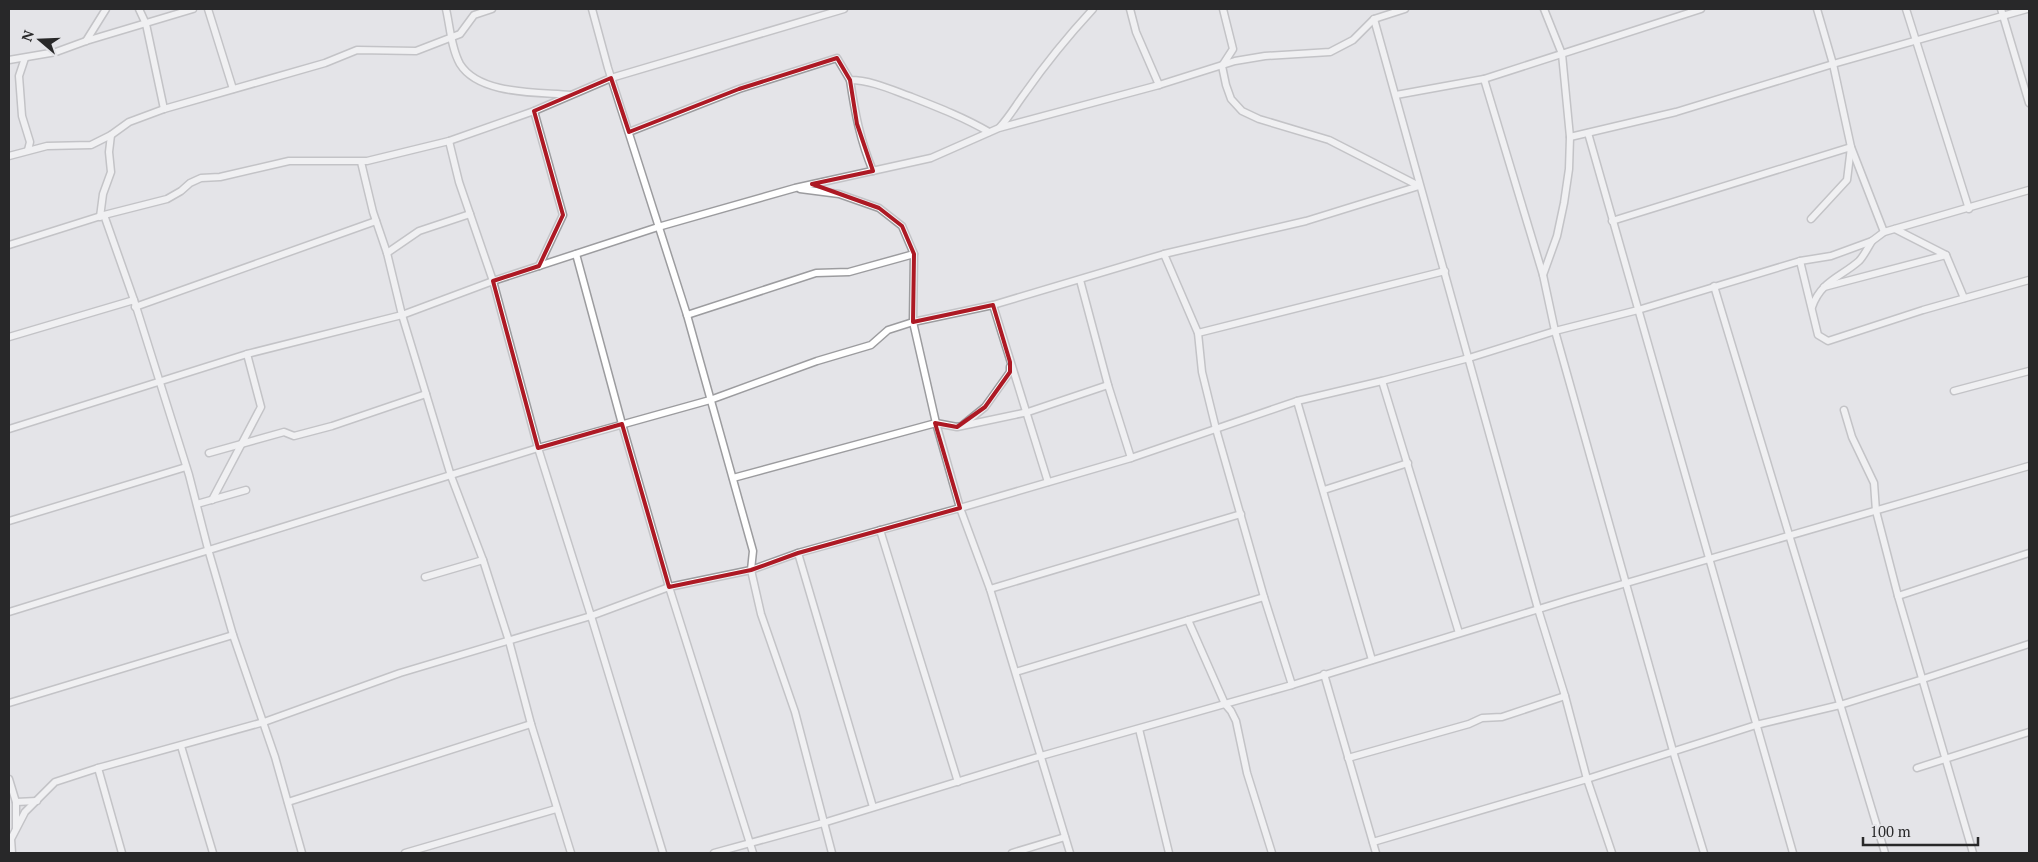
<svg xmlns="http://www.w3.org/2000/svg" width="2038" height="862" font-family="'PT Serif',serif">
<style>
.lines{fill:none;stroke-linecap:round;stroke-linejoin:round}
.minor-casing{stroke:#9c9c9f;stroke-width:9}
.minor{stroke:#fff;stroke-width:6}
.marked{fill:none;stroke:#ad1924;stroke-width:4;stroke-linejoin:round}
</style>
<rect width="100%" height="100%" fill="#e4e4e8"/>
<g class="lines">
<defs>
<g id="minor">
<path d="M139 9 146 24 164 109"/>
<path d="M208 9 233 89"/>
<path d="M446 9C450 26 451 48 460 64 479 95 538 92 570 95"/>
<path d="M592 9 608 68 687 315 753 551 751 570 761 614 795 712 832 853"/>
<path d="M1130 9 1136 32 1159 85"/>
<path d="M1223 9 1233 49 1222 66 1226 85 1231 99 1242 111 1259 119 1329 140 1419 186"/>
<path d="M1817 9 1833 64 1851 147 1884 232"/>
<path d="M1906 9 1969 209"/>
<path d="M2001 9 2029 103"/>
<path d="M1374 19 1538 609 1565 696 1587 779 1612 853"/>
<path d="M86 41 106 9"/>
<path d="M25 58 19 76 22 116 30 142 28 150"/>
<path d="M9 60 56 52 86 41 193 9"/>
<path d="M1484 79 1543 275 1555 331 1673 751 1704 853"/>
<path d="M850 80C855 113 860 140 873 171"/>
<path d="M1396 95 1484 79 1701 9"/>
<path d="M534 111 563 215 539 266"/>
<path d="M1000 127C1010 116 1016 105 1025 93 1046 63 1069 35 1093 9"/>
<path d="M629 132 739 89 837 58 850 80C870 80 890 89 909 96 937 107 963 117 989 132"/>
<path d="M1588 133 1793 853"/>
<path d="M1570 137 1676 112 1833 64 2027 9"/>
<path d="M449 141 459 182 493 281 538 448 591 616 663 853"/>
<path d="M9 156 47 146 91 145 111 135 129 122 164 109 325 63 357 50 416 51 460 34 474 15 492 9"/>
<path d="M361 162 373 212 387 253 402 315 451 476 483 560 509 641 531 724 571 853"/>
<path d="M800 189 839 194 879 208 902 226 914 254 913 322 936 423 960 508 990 589 1070 853"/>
<path d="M104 215 134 300 189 475 208 549 233 635 275 757 302 853"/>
<path d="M100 217 103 194 111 172 109 152 111 135"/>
<path d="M1612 221 1851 147 1847 180 1811 219"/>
<path d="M1895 229 1946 255 1964 298"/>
<path d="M9 245 104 215 167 199 181 191 190 183 201 178 220 177 289 161H367L449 141 534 111 611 78 844 9"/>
<path d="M387 253 419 231 470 214"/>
<path d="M576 254 622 424 669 587 753 853"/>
<path d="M1164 254 1198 333 1202 372 1216 429 1264 597 1292 685"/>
<path d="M1800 261 1818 335 1828 341 1923 310 2029 280"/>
<path d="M1543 275 1557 236 1564 203 1569 169 1570 137 1562 54 1544 9"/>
<path d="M1080 280 1108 385 1131 458"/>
<path d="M1714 286 1885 853"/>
<path d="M1824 287 1946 255"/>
<path d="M993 305 1048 482"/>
<path d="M135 307 376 221"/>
<path d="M1812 307C1821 281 1841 277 1859 261 1864 256 1868 247 1872 241"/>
<path d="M687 315 816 273 849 272 914 254"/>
<path d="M1198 333 1445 271"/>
<path d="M9 337 134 300"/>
<path d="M1382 381 1459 633"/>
<path d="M1954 391 2029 371"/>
<path d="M1297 401 1372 660"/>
<path d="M1844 410 1852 437 1874 483 1876 511 1898 596 1973 853"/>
<path d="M964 424 985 407 1010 372V367"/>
<path d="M9 429 247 354 402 315 493 281 658 227 795 188 931 158 999 128 1159 85 1235 61 1265 56 1330 52 1353 40 1374 19 1405 9"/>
<path d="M209 453 284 432 294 436 332 426 426 394"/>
<path d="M733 478 936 423 957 427 1028 412 1108 385"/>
<path d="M1324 490 1408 463"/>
<path d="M212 500 261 407 247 354"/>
<path d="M197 504 246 490"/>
<path d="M9 521 186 467"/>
<path d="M880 530 958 782"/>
<path d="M798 553 873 807"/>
<path d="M425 577 483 560"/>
<path d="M990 589 1241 514"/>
<path d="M1898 596 2029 553"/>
<path d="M9 612 538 448 710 400 817 361 871 345 888 330 913 322 993 305 1164 254 1306 221 1419 186"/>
<path d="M1188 620 1225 704 1231 711 1236 721 1247 773 1272 853"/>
<path d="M1016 672 1264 597"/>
<path d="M1324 674 1376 853"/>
<path d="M9 703 233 635"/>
<path d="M1139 729 1169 853"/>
<path d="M181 746 213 853"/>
<path d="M1348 758 1469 724 1482 718 1502 717 1565 696"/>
<path d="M98 768 122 853"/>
<path d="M1917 768 2029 732"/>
<path d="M9 779 16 802 37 801"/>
<path d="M16 802V828"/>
<path d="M288 802 531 724"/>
<path d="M1373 842 1587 779 1756 725 1840 705 1923 679 2029 644"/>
<path d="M12 853 11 839 25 812 55 782 98 768 264 722 400 673 591 616 669 587 751 570 798 553 960 508 1131 458 1297 401 1382 381 1469 358 1555 331 1638 310 1800 261 1831 256 1872 241 1884 232 2029 190"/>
<path d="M405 853 556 809"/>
<path d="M714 853 823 823 1041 756 1292 685 1568 600 2029 466"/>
<path d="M1012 853 1065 837"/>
</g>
</defs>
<!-- minor casing -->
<use href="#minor" class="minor-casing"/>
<!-- minor -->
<use href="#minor" class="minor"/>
</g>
<!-- marked area -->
<path d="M0 0H2038V862H0ZM837 58 850 80 857 124 873 171 812 184 879 208 902 226 914 254 913 322 993 305 1010 362V372L985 407 957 427 935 423 960 508 798 553 751 570 669 587 622 424 538 448 493 281 539 266 563 215 534 111 611 78 629 132 739 89Z" fill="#e4e4e8" fill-opacity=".55" fill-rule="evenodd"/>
<path class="marked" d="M837 58 850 80 857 124 873 171 812 184 879 208 902 226 914 254 913 322 993 305 1010 362V372L985 407 957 427 935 423 960 508 798 553 751 570 669 587 622 424 538 448 493 281 539 266 563 215 534 111 611 78 629 132 739 89Z"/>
<!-- border -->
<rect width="2038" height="862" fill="none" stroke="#282829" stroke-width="20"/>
<!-- north arrow -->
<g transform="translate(40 40) rotate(289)" stroke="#e4e4e8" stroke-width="4" paint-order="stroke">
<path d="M0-4L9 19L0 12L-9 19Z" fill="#282829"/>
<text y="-8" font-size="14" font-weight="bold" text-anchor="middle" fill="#282829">N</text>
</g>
<!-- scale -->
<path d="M1863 837v8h115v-8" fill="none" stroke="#282829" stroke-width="2.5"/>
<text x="1870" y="837" font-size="15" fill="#282829" stroke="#e4e4e8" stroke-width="4" paint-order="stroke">100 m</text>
</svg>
